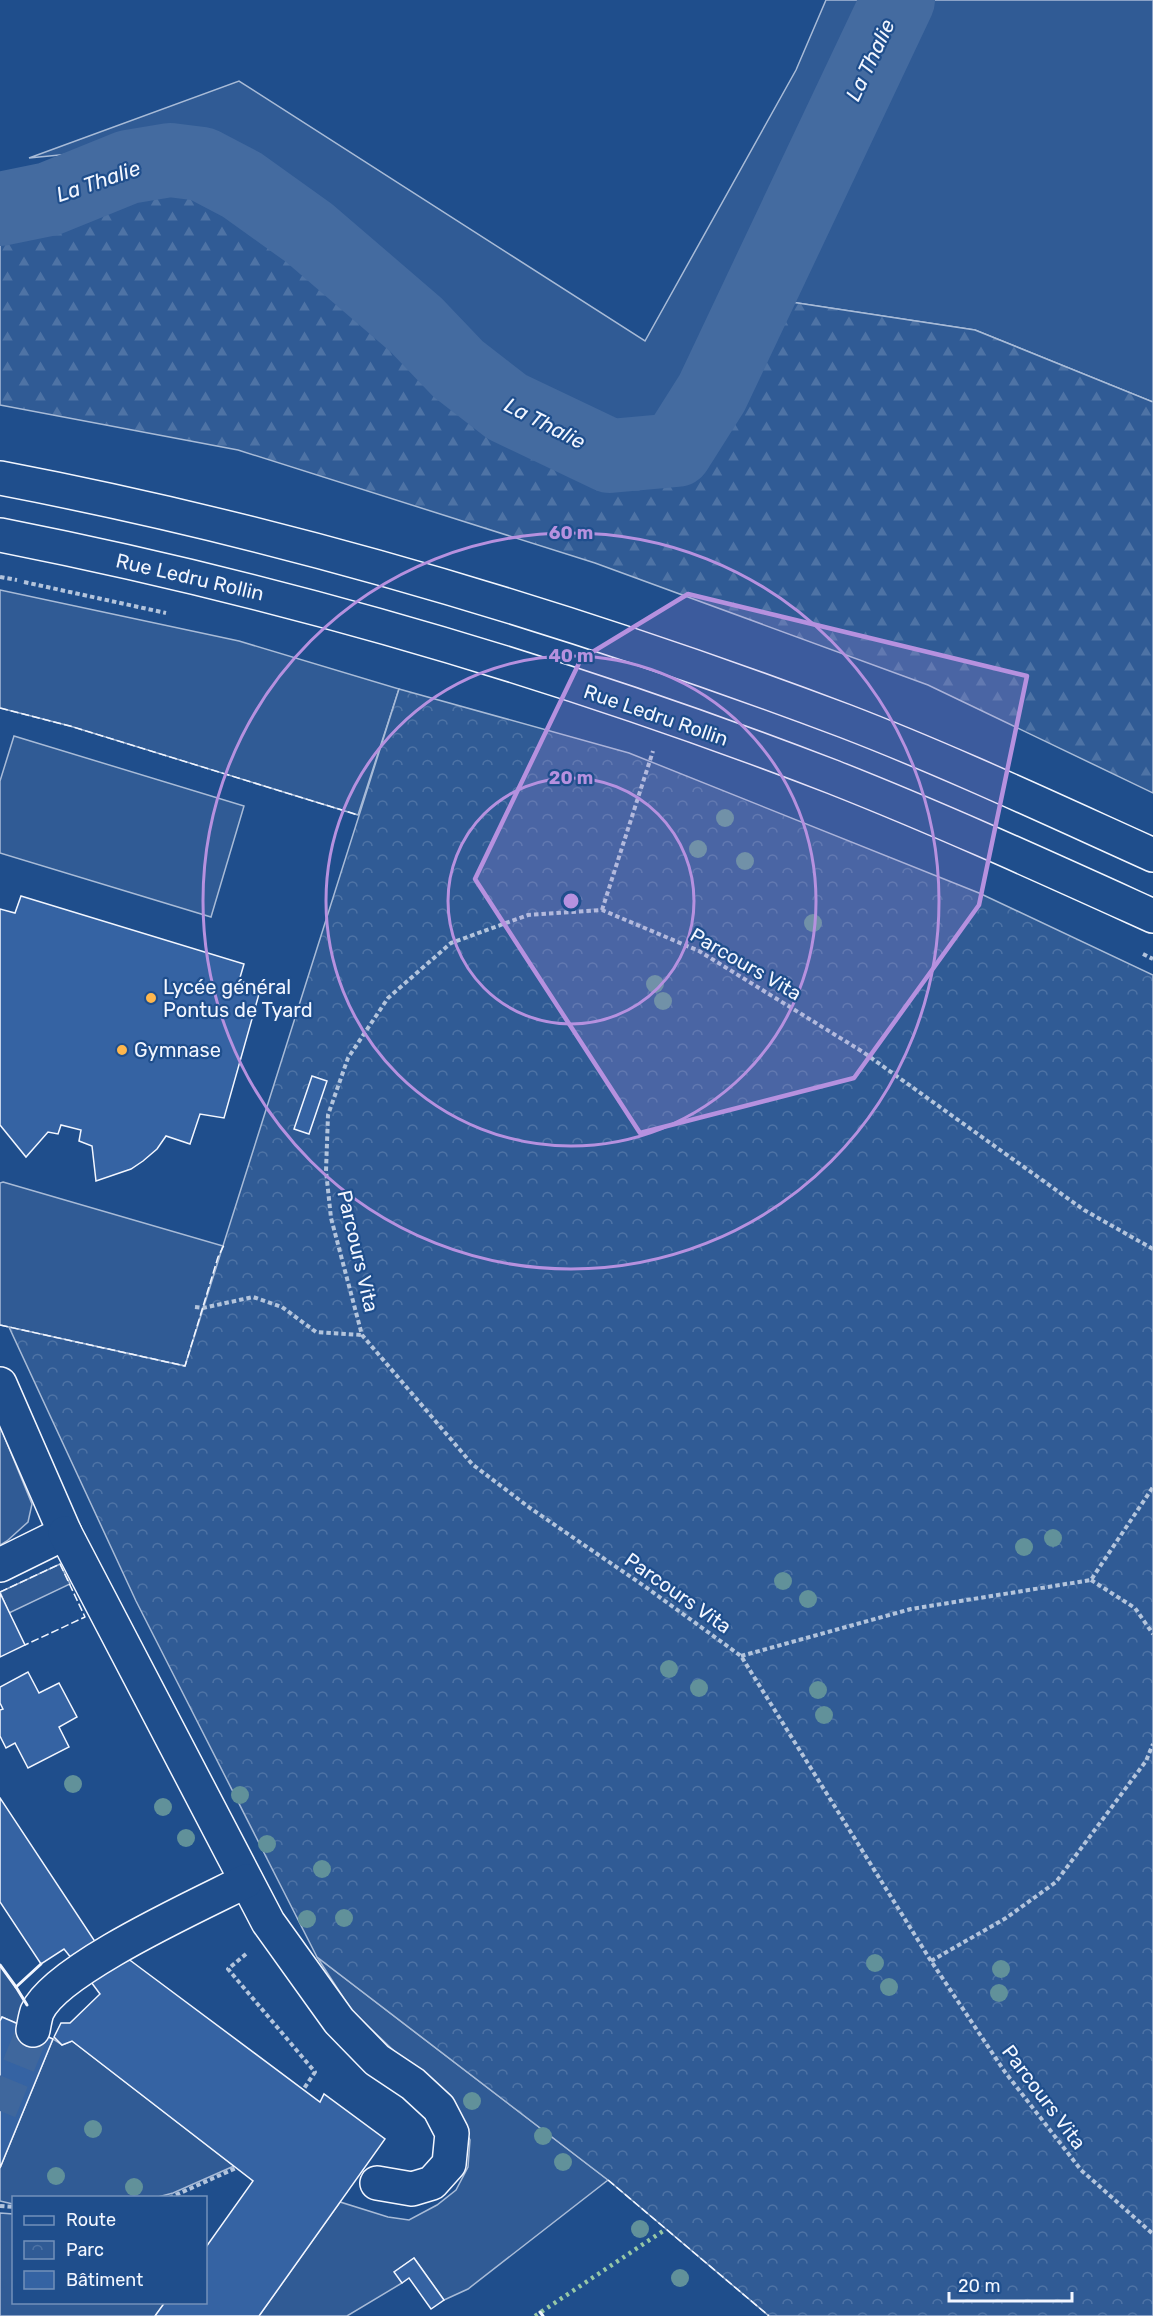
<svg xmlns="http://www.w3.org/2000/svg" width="1153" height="2316" font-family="Rubik,sans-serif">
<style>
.built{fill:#305b95;stroke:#a8bbd7;stroke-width:1.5}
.forest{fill:url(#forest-firs);stroke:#a8bbd7;stroke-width:1.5}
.park{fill:url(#park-crowns);stroke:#a8bbd7;stroke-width:1.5}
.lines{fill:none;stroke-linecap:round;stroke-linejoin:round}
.river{stroke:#446ba0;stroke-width:74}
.building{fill:#3563a3;stroke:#f2f6ff;stroke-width:1.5}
.minor-tunnel{stroke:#3f679d;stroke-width:33;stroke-dasharray:33 16;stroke-linecap:butt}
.minor-casing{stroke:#f2f6ff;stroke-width:36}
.major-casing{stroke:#f2f6ff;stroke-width:36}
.path{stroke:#b3c4dc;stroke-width:4;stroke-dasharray:4.5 3;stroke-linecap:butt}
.minor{stroke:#1f4e8c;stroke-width:33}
.major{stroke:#1f4e8c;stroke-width:33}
.hedge{stroke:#97c8a6;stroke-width:4.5;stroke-dasharray:3 4.5;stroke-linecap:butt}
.fence{stroke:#f2f6ff;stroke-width:1.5;stroke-dasharray:8 3;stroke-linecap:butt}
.wall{stroke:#f2f6ff;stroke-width:3}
.tree{fill:#61919a}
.marked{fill:#b691df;fill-opacity:0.2;stroke:#b691df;stroke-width:4.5;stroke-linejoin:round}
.ring{fill:none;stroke:#b691df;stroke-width:3}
.poi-dot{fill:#ffb74d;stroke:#1f4e8c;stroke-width:2}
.labels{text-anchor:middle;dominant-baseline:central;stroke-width:4.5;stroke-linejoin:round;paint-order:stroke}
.street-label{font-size:20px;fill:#f2f6ff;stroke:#1f4e8c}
.poi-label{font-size:20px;fill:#f2f6ff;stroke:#1f4e8c;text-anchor:start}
.water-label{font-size:21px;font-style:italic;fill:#f2f6ff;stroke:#1f4e8c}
.centre{fill:#b691df;stroke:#1f4e8c;stroke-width:3}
.ring-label{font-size:18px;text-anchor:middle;font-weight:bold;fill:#b691df;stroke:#1f4e8c;stroke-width:4.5;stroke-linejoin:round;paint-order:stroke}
</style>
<defs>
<pattern id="forest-firs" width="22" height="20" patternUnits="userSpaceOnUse" patternTransform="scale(1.5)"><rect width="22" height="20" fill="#305b95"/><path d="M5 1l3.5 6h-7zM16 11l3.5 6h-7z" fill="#4e73a5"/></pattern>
<pattern id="park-crowns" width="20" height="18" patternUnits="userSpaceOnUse" patternTransform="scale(1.5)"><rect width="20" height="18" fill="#305b95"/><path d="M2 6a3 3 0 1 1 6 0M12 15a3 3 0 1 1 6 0" fill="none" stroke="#4e73a5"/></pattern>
</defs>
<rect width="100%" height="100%" fill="#1f4e8c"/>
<!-- built -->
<g class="built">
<path d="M826 0H876L670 428 624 430 552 399 487 362 255 164 202 141 29 158 239 81 645 341 796 70Z"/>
<path d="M921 0H1153V402L975 330 778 300 905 37Z"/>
<path d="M0 590 239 641 399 689 358 815 70 726 0 708Z"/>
<path d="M14 736 244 806 211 917 0 853V781Z"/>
<path d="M3 1182 223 1246 185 1366 0 1325V1183Z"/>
<path d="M0 1426 32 1504 28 1522 7 1541 0 1545Z"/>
<path d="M60 1564 70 1584 9 1613 0 1592Z"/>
<path d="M317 1957 608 2180 468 2289 444 2300 414 2258 395 2272 402 2283 347 2316H259L340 2202 388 2217 409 2220 437 2205 456 2190 468 2167 470 2140 455 2109 352 2011Z"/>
<path d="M0 1965 27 2003 23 2026 2 2017 0 2021Z"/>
<path d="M53 2039 62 2045 72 2041 234 2166 173 2193 158 2197 14 2198 13 2204 0 2201V2168Z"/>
<path d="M0 2213 13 2214 14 2302 165 2303 155 2316H0Z"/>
</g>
<!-- forest -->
<path class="forest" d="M169 176 211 187 276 234 394 336 477 415 590 471 679 473 706 441 778 300 975 330 1153 402V793L928 685 595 563 238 450 0 405V224L49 215 128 183Z"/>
<!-- park -->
<path class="park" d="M399 689 629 753 979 893 1153 975V2316H769L608 2180 317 1957 136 1601 9 1327 185 1366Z"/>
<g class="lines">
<!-- river -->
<path class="river" d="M0 209 49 199 128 167 170 160 202 164 242 185 309 233 416 325 458 369 507 407 610 456 676 450 712 393 898 0"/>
</g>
<!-- building -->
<g class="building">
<path d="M21 896 244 964 239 981 261 987 224 1118 200 1114 190 1144 166 1136 157 1149 143 1161 131 1169 96 1181 92 1146 79 1141 81 1130 61 1125 58 1134 48 1132 26 1157 0 1125V909L15 913Z"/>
<path d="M312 1076 327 1081 309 1134 294 1129Z"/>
<path d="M0 1593 25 1645 0 1657Z"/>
<path d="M28 1672 39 1693 59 1683 77 1717 59 1727 69 1747 28 1768 15 1743 6 1748 0 1736V1710L3 1709 0 1703V1687Z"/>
<path d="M0 1798 96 1943 72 1959 64 1949 41 1964 0 1902Z"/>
<path d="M123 1955 320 2102 324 2094 385 2139 259 2316H155L165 2302H206V2247L253 2181 72 2041 62 2045 54 2037 61 2023H70L100 1994 88 1978Z"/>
<path d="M2 2017 53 2039 0 2168V2021Z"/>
<path d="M414 2258 444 2300 431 2309 409 2278 402 2283 394 2272Z"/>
</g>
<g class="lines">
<!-- minor-tunnel -->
<path class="minor-tunnel" d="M0 2111 33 2030"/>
<defs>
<g id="minor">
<path d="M0 1384 65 1533 0 1565"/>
<path d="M65 1533 268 1922 339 2021 377 2060 413 2084 439 2108 452 2133 449 2164 432 2183 412 2189 377 2183"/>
<path d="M33 2030C34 2025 35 2018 37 2012 56 1969 201 1904 246 1881"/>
</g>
<g id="major">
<path d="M0 478C288 533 571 618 845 721 949 761 1051 809 1153 855"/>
<path d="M0 535C284 591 563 673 833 777 942 820 1047 868 1153 916"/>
</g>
</defs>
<!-- minor casing -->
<use href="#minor" class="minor-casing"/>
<!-- major casing -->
<use href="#major" class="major-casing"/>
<!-- path -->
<g class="path">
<path d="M0 577 17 580"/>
<path d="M24 582 166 613"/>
<path d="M602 910 653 751"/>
<path d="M1143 954 1153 959"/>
<path d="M1153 1249 1084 1210 863 1052 699 951 602 910 528 915 451 943 388 998 348 1058 328 1115 326 1171 331 1218 362 1335 472 1464 530 1508 647 1588 741 1656 931 1961 1005 2072 1081 2170 1153 2234"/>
<path d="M195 1307 203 1308 253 1297 282 1307 316 1332 362 1335"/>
<path d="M1091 1580 1135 1608 1153 1634"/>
<path d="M741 1656 911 1609 1091 1580 1153 1487"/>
<path d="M246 1954 228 1969 315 2072 303 2090"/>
<path d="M931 1961 1006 1918 1056 1882 1146 1761 1153 1744"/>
<path d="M169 2198 236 2168"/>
<path d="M0 2206 14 2207"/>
</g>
<!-- minor -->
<use href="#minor" class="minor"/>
<!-- major -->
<use href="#major" class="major"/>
<!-- hedge -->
<path class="hedge" d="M535 2316 666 2229"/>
<!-- fence -->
<g class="fence">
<path d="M0 708 70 726 358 815"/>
<path d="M0 1325 185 1366 218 1257 224 1245"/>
<path d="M0 1592 60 1564 85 1617 25 1645"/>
<path d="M608 2180 769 2316"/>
</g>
<!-- wall -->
<g class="wall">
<path d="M0 1965 16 1987"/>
<path d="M27 2005 16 1987 41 1964"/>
<path d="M540 2312 543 2316"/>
</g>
</g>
<!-- trees -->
<g class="tree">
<circle cx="725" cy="818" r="9"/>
<circle cx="698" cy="849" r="9"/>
<circle cx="745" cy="861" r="9"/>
<circle cx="813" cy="923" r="9"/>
<circle cx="655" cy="984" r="9"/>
<circle cx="663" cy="1001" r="9"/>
<circle cx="1053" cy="1538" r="9"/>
<circle cx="1024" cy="1547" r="9"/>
<circle cx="783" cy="1581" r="9"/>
<circle cx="808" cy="1599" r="9"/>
<circle cx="669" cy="1669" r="9"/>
<circle cx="699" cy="1688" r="9"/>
<circle cx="818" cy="1690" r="9"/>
<circle cx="824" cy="1715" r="9"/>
<circle cx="73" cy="1784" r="9"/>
<circle cx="240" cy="1795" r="9"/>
<circle cx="163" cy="1807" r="9"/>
<circle cx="186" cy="1838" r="9"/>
<circle cx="267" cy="1844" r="9"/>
<circle cx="322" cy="1869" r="9"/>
<circle cx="344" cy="1918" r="9"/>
<circle cx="307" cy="1919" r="9"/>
<circle cx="875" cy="1963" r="9"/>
<circle cx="1001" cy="1969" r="9"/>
<circle cx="889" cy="1987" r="9"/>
<circle cx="999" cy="1993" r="9"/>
<circle cx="472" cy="2101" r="9"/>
<circle cx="93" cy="2129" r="9"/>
<circle cx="543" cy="2136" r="9"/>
<circle cx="563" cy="2162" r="9"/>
<circle cx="56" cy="2176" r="9"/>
<circle cx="134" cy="2187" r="9"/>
<circle cx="640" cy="2229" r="9"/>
<circle cx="680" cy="2278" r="9"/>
</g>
<!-- marked area -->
<path class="marked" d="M688 594 1027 676 979 905 854 1078 640 1133 475 879 581 659Z"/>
<!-- distance rings -->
<g class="ring">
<circle cx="571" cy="901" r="123"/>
<circle cx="571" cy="901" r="245"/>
<circle cx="571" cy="901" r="368"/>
</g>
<!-- markers -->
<g class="poi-dot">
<circle cx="151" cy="998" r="6"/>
<circle cx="122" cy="1050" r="6"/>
</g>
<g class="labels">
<!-- street labels -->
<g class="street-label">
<text transform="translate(190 577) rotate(13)">Rue Ledru Rollin</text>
<text transform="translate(656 715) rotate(19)">Rue Ledru Rollin</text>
<text transform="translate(746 964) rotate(30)">Parcours Vita</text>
<text transform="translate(358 1251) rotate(77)">Parcours Vita</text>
<text transform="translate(678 1593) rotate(35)">Parcours Vita</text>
<text transform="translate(1044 2097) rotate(53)">Parcours Vita</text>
</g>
<!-- poi labels -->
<g class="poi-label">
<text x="163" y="987">Lycée général<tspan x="163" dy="23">Pontus de Tyard</tspan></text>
<text x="134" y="1050">Gymnase</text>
</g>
<!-- water labels -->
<g class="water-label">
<text transform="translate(870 60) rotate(-65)">La Thalie</text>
<text transform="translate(98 181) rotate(-19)">La Thalie</text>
<text transform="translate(545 423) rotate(27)">La Thalie</text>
</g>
</g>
<circle cx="571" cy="901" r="9" class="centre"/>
<g class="ring-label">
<text x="571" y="539">60 m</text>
<text x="571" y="662">40 m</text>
<text x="571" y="784">20 m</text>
</g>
<!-- legend -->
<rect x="12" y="2196" width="195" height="108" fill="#1f4e8c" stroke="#7391ba" stroke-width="1.5"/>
<rect x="24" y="2216" width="30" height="9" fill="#1f4e8c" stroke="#7391ba" stroke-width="1.5"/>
<text x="66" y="2226" font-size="18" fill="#f2f6ff">Route</text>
<rect x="24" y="2241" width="30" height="18" fill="url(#park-crowns)" stroke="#7391ba" stroke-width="1.5"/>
<text x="66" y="2256" font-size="18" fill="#f2f6ff">Parc</text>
<rect x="24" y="2271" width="30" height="18" fill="#3563a3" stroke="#7391ba" stroke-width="1.5"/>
<text x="66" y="2286" font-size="18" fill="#f2f6ff">Bâtiment</text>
<!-- scale -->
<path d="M949 2292v9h123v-9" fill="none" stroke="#f2f6ff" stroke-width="3"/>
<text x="958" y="2292" font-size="18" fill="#f2f6ff" stroke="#1f4e8c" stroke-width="4.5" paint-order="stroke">20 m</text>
</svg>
